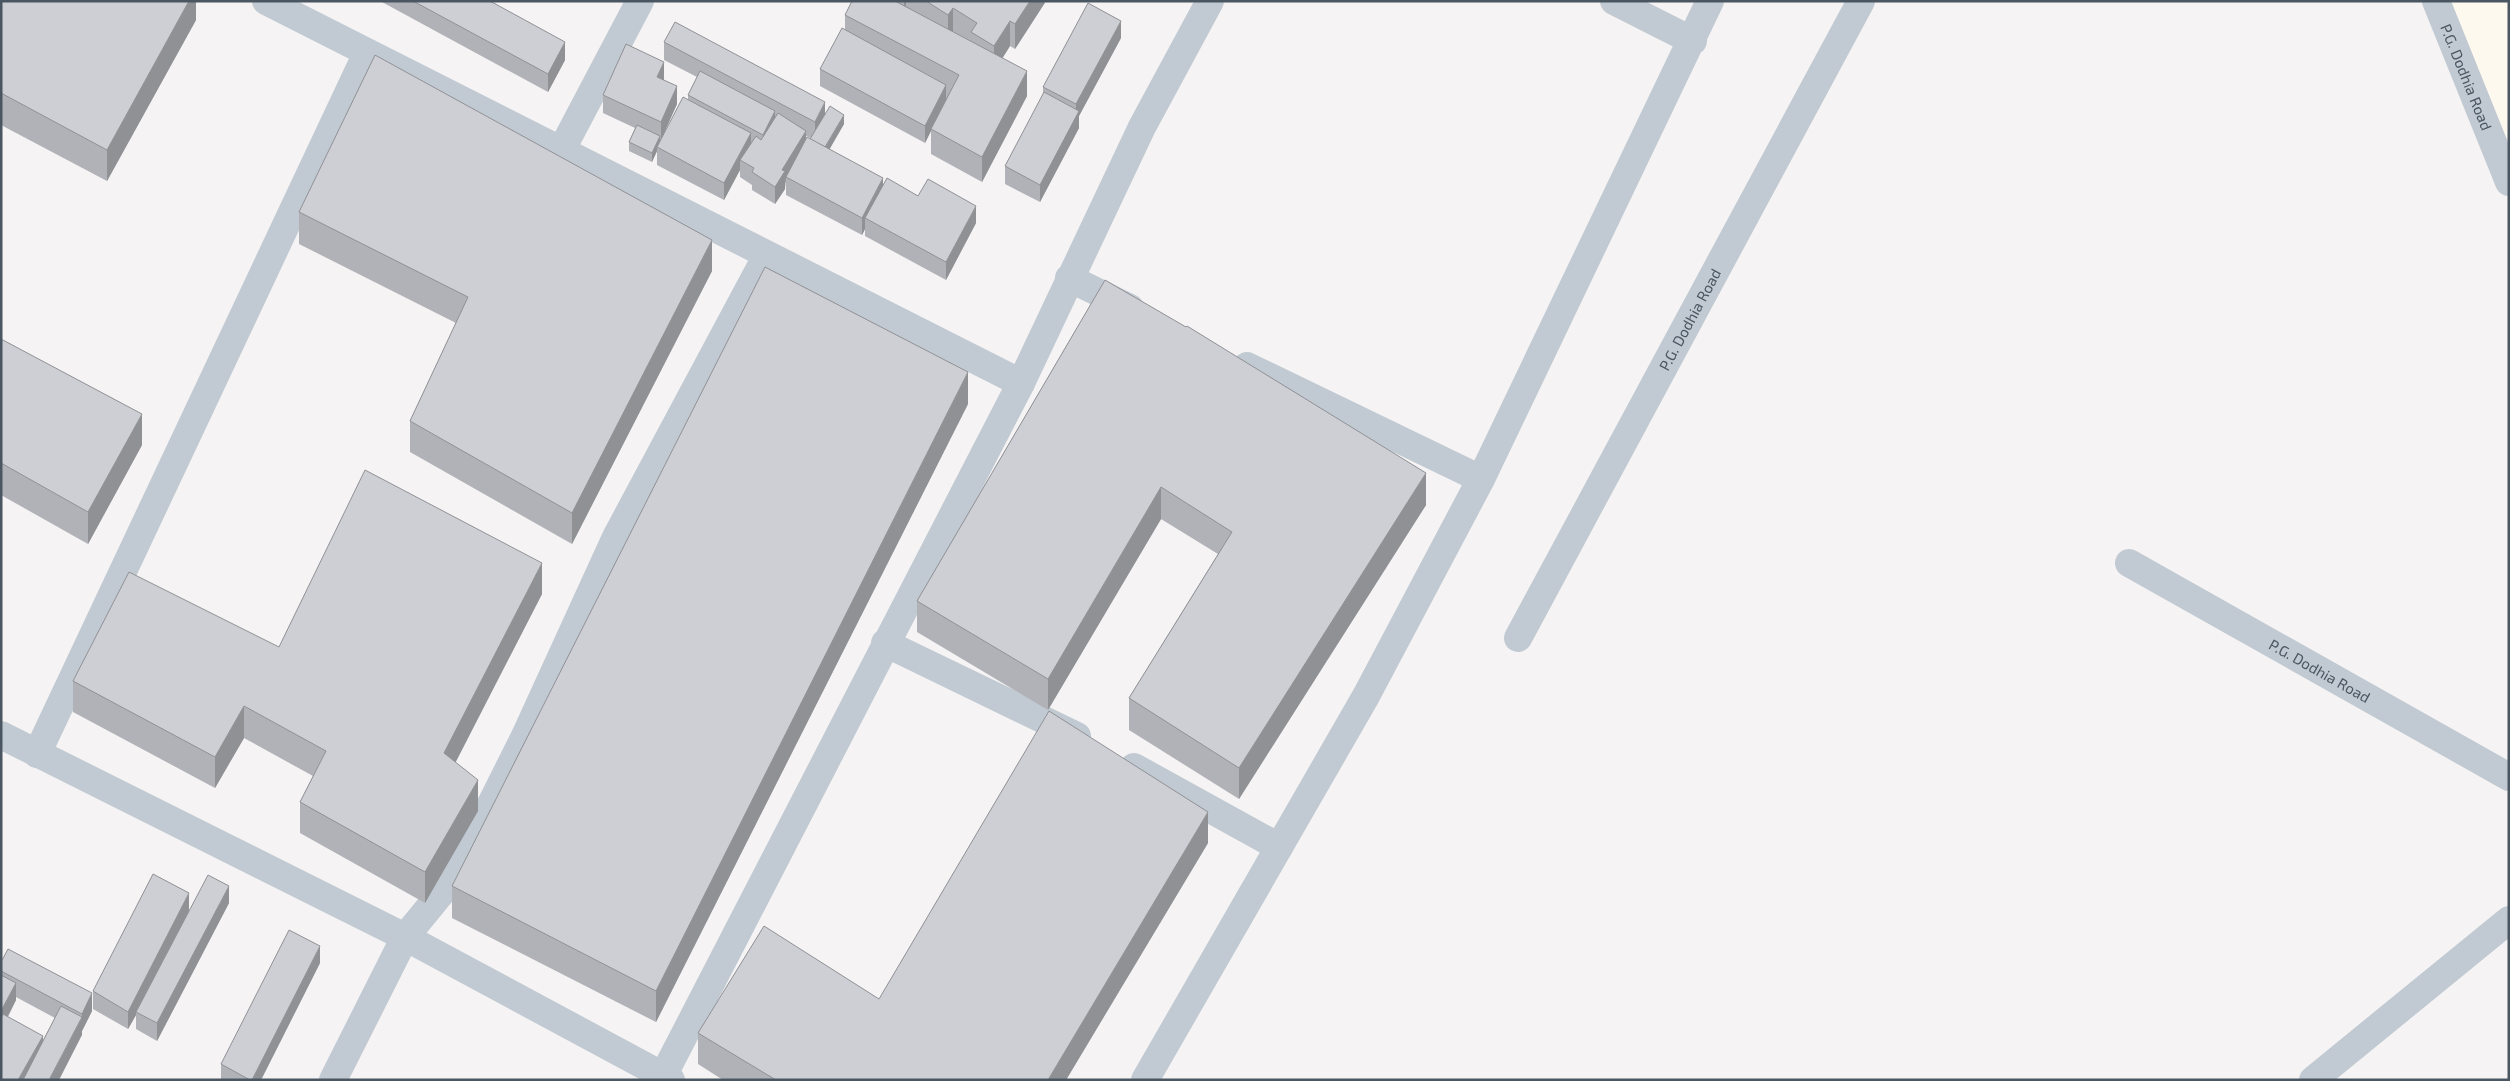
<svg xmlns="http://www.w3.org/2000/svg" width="2510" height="1081" font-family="'Exo 2',sans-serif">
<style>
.commercial{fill:#fdf9ef}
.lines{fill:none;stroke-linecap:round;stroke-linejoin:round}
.minor{stroke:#c1cad2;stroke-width:28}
.wall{fill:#b0b2b7;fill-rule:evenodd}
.shaded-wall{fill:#909195}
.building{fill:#cdcfd5;stroke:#909195}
.labels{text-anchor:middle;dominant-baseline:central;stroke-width:4;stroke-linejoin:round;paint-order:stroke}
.street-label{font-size:15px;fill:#4a5661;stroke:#fff}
</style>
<rect width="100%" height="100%" fill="#f5f3f3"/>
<!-- commercial -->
<path class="commercial" d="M2431 1H2509V199Z"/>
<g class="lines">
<!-- minor -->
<g class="minor">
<path d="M266 1 1021 383"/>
<path d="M1614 1 1693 41"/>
<path id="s1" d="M2436 1 2509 182"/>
<path d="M561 151 640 1"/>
<path d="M1069 278 1130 308"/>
<path d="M1247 366 1481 479"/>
<path id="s2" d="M2129 563 2509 777"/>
<path id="s3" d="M1518 638 1861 1"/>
<path d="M885 643 1077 736"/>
<path d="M1 735 405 937 671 1080"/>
<path d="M37 754 367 53"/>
<path d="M1134 767 1279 847"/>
<path d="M333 1080 405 937 455 876 525 736 616 537 767 255"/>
<path d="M661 1080 1021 383 1142 127 1210 1"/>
<path d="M1145 1080 1366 696 1481 479 1710 1"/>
<path d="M2313 1080 2509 920"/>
</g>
</g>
<!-- wall -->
<g class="wall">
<path d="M1 1H196V20L107 181 1 125Z"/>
<path d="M382 1H490L565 60 548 92 382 2Z"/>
<path d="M852 1H1046L1015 49 1010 46 1002 58 1027 96 982 182 931 154V131L925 143 820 86V69L845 30V15Z"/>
<path d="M1121 38 1079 116V128L1040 202 1005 184V166L1043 95V87Z"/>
<path d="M664 42 825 114 844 124 829 149 883 184 918 196 976 223 946 280 865 236V229L862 235 786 195V181L785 183V189L775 204 752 190V185L740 177V170L724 200 657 165V151L652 162 629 151V142L635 128 603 113V95L663 80 677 104 662 137 688 100V95L697 77 664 60ZM806 136 811 138 810 139H806Z"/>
<path d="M299 212 712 271 572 544 410 452V421L456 323 299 244Z"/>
<path d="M1105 280 1426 505 1239 799 1129 730V698L1218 554 1161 519 1048 710 917 632V601Z"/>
<path d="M1 339 142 445 88 544 1 495Z"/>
<path d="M968 404 656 1022 452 918V886Z"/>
<path d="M542 594 455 762 478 811 425 903 300 833V802L313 776 244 738 215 788 73 712V681L279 647Z"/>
<path d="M1208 843 1066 1080H723L698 1064V1033L879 999Z"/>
<path d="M229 903 157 1041 136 1029V1015L128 1029 93 1009V991L189 911Z"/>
<path d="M1 962 92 1011 82 1031V1035L1 1080ZM16 997 55 1018 43 1040 8 1017 16 1000Z"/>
<path d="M320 963 261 1080H221V1064Z"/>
</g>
<!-- shaded-wall -->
<g class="shaded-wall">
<path d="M189 1H196V20L107 181V150Z"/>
<path d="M904 1H906V14L904 17Z"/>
<path d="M1030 1H1046L1015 49V24Z"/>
<path d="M953 8V33L948 40V15Z"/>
<path d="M1010 21V46L994 72V46Z"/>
<path d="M1121 21V38L1079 116V128L1040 202V185L1076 116V104Z"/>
<path d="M565 42V60L548 92V74Z"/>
<path d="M664 62V80L657 95V77Z"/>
<path d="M1027 71V96L982 182V157Z"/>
<path d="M946 85V102L931 129V131L925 143V126Z"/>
<path d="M677 86V104L661 140V122Z"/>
<path d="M825 102V119L815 140V122Z"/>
<path d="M775 111V128L763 152V135Z"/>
<path d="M844 115V124L824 159V150Z"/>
<path d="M806 131V149L786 177 785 189 775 204V187L782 170Z"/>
<path d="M751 133V151L740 160V170L724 200V183Z"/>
<path d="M660 136V145L657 147V151L652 162V153Z"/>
<path d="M883 178V195L865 218V229L862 235V218Z"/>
<path d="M976 206V223L946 280V262Z"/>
<path d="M712 240V271L572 544V513Z"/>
<path d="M968 372V404L656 1022V991Z"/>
<path d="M142 414V445L88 544V512Z"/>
<path d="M1426 473V505L1239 799V768Z"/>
<path d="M1161 487V519L1048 710V679Z"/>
<path d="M542 563V594L444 785V753Z"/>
<path d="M244 706V738L215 788V757Z"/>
<path d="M478 780V811L425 903V872Z"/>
<path d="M1208 812V843L1066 1080H1048Z"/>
<path d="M229 886V903L157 1041V1023Z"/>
<path d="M189 893V911L136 1012V1015L128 1029V1012Z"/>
<path d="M320 946V963L261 1080H252Z"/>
<path d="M16 983V1000L1 1029V1011Z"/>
<path d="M92 993V1011L82 1031V1035L59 1080H49L82 1018V1014Z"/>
<path d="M43 1036V1053L28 1080H18Z"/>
</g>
<!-- building -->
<g class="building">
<path d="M1 1H189L107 150 1 93Z"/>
<path d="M413 1H490L565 42 548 74Z"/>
<path d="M852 1H895L1027 71 982 157 931 129 959 75 845 15Z"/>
<path d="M926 1H1030L1015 24 1010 21 994 46 971 32 977 23 953 8 948 15Z"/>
<path d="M1088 3 1121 21 1076 104 1043 87Z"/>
<path d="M675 22 825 102 815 122 664 42Z"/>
<path d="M842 28 946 85 925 126 820 69Z"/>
<path d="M626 44 664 62 657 77 677 86 661 122 603 95Z"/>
<path d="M375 55 712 240 572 513 410 421 468 297 299 212Z"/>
<path d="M700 71 775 111 763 135 688 95Z"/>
<path d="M1044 92 1079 111 1040 185 1005 166Z"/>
<path d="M683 97 751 133 724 183 657 147Z"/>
<path d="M830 106 844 115 825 147 810 139Z"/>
<path d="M778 113 806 131 782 170 785 171 775 187 752 172 754 168 740 160 756 136 761 140Z"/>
<path d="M637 125 660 136 652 153 629 142Z"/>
<path d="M807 137 883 178 862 218 786 177Z"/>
<path d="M887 178 918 196 928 179 976 206 946 262 865 218Z"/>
<path d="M765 267 968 372 656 991 452 886Z"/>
<path d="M1105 280 1186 327 1187 326 1426 473 1239 768 1129 698 1232 532 1161 487 1048 679 917 601Z"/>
<path d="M1 339 142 414 88 512 1 463Z"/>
<path d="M365 470 542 563 444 753 478 780 425 872 300 802 326 751 244 706 215 757 73 681 129 572 279 647Z"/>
<path d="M1049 711 1208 812 1048 1080H776L698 1033 764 926 879 999Z"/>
<path d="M153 874 189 893 128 1012 93 991Z"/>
<path d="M208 875 229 886 157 1023 136 1012Z"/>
<path d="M289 930 320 946 252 1080H250L221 1064Z"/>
<path d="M8 949 92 993 82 1014 1 971V962Z"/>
<path d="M1 975 16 983 1 1011Z"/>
<path d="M61 1006 82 1017 49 1080H23Z"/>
<path d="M3 1014 43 1036 18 1080H1V1018Z"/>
</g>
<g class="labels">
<!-- street labels -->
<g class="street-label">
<text stroke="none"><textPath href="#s1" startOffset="82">P.G. Dodhia Road</textPath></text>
<text stroke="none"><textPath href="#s3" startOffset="362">P.G. Dodhia Road</textPath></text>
<text stroke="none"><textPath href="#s2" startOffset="219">P.G. Dodhia Road</textPath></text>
</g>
</g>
<!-- border -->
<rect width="2510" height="1081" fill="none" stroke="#4a5661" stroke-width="5"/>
</svg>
